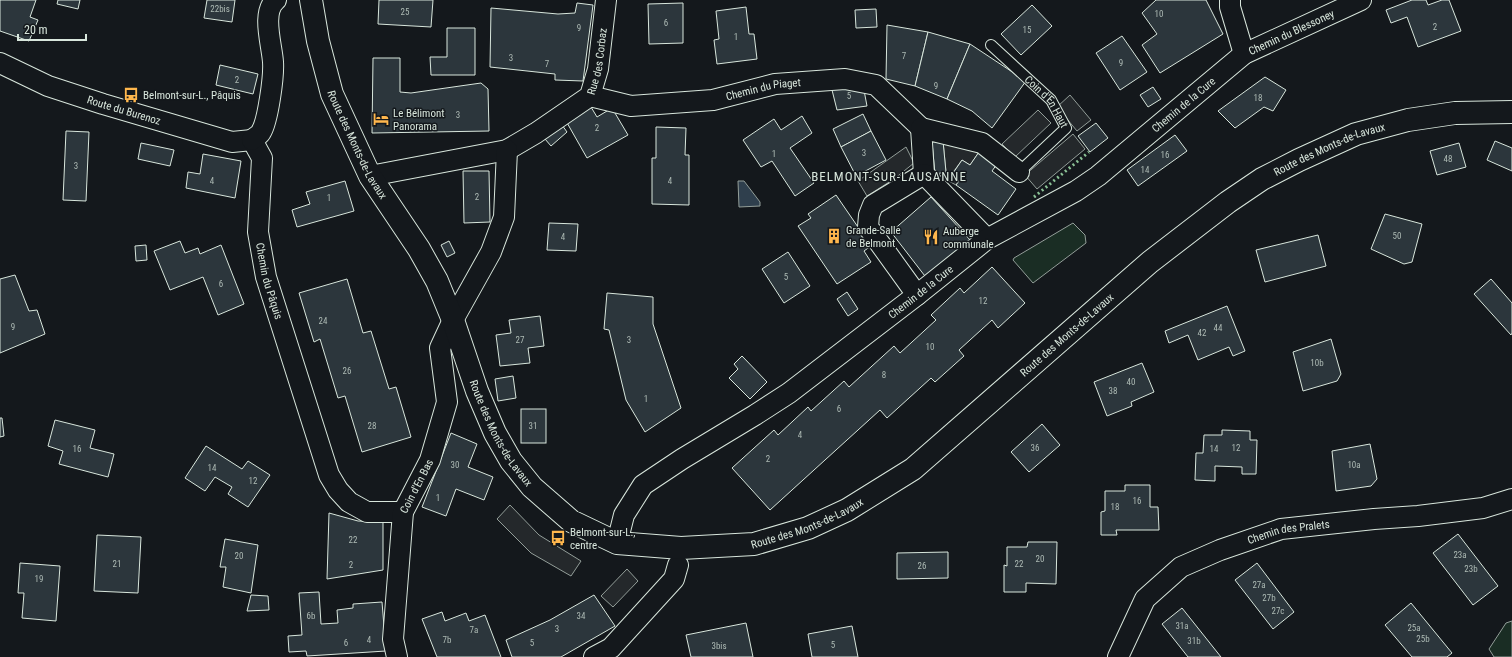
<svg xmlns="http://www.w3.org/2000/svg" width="1512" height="657" font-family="'Roboto Condensed',sans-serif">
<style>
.green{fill:#1a2d24;stroke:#939e99}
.parking{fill:#24282b;stroke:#939e99}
.water{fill:#2f3f4d;stroke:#939e99}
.building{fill:#2c363c;stroke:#d8e6dc}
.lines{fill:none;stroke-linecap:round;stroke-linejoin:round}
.service-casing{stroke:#d8e6dc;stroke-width:12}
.minor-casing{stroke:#d8e6dc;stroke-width:22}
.tertiary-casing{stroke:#d8e6dc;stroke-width:24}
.service{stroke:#14181c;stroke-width:10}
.minor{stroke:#14181c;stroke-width:20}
.tertiary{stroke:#14181c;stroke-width:22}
.hedge{stroke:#8ac095;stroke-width:3;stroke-dasharray:2 3;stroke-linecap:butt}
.labels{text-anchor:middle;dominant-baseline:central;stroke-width:3;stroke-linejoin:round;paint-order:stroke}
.number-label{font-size:9px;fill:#adbab4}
.street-label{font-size:11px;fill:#d8e6dc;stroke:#14181c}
.poi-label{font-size:11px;fill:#d8e6dc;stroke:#14181c;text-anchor:start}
.quarter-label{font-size:13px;letter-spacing:1px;fill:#d8e6dc;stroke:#14181c}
</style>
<rect width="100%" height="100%" fill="#14181c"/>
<!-- green -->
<g class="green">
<path d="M1073 223 1085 235 1086 243 1033 283 1013 260 1014 258Z"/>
<path d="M1512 621V657H1494L1489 649 1506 623Z"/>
</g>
<!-- parking -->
<g class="parking">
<path d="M1070 95 1091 120 1077 131 1057 107Z"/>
<path d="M1038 110 1051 123 1015 157 1002 144Z"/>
<path d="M1073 134 1085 149 1037 189 1025 175Z"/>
<path d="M943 141 979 152 970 165 962 160 951 175 959 181 956 185 945 179 946 172Z"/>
<path d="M906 147 914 163 894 179 867 196 858 181Z"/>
<path d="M510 505 539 535 581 561 571 576 531 553 497 519Z"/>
<path d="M627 569 638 581 613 607 601 596Z"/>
</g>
<!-- water -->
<path class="water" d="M738 181H744L760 202V206L739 207Z"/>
<!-- building -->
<g class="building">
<path d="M0 0H36L30 17 38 20 29 41 0 31Z"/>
<path d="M58 0H80L78 9 57 4Z"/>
<path d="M207 0H235L232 22 204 18Z"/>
<path d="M379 0H433L431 27 378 24Z"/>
<path d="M1156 0H1206L1223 34 1160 73 1142 45 1157 34 1142 13Z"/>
<path d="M1412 0H1426L1428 5 1442 0H1449L1461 31 1418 47 1407 17 1391 23 1386 10Z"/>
<path d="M577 3 593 5 583 81 555 80V74L490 67 491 8 558 14 575 13Z"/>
<path d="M683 3V43L649 44 648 4Z"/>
<path d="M1032 5 1052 26 1021 55 1001 34Z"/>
<path d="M746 7 749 34H754L757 59 717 64 714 40 719 39 716 11Z"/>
<path d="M876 9 877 27 856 28 855 10Z"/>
<path d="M887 25 928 32 915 86 886 79Z"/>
<path d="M447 28H475V75H431L430 57H447Z"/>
<path d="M928 32 970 44 947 99 915 86Z"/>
<path d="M1122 36 1147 72 1120 90 1096 53Z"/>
<path d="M970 44 1026 81 992 128 972 111 947 99Z"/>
<path d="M373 58H400V92L411 93 481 83 488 89 489 131 372 133Z"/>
<path d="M220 65 258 74 253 94 216 85Z"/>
<path d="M1265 77 1286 90 1273 111 1264 107 1235 128 1218 111Z"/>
<path d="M863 85 867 106 837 110 831 86Z"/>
<path d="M1153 87 1161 99 1148 107 1140 95Z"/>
<path d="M591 107 597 117 612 108 628 135 587 158 566 121Z"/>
<path d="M863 114 871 131 841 147 833 129Z"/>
<path d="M802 116 812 133 790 148 814 183 795 196 772 161 761 167 743 140 774 119 781 130Z"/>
<path d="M1096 123 1108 138 1090 152 1078 136Z"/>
<path d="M562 125 567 132 551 146 545 139Z"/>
<path d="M656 127 686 128 685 155H689V205L652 204V158H656Z"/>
<path d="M66 131 89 132 86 201 63 200Z"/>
<path d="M871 131 886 160 856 176 841 147Z"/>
<path d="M1175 135 1187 151 1138 186 1127 170Z"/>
<path d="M943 141 946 172 935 174 932 142Z"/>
<path d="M1495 141 1512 148V171L1487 160Z"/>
<path d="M141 143 174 150 170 166 138 159Z"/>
<path d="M1459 143 1466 167 1437 175 1430 151Z"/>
<path d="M979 152 997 164 992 171 1016 189 998 215 956 185 959 181 951 176 962 160 970 165Z"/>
<path d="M203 154 241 161 235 198 186 188 188 172 200 174Z"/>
<path d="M463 171H489L490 222 464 223Z"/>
<path d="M345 181 354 211 297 227 292 210 310 204 306 192Z"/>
<path d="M836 195 871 246 864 251 871 262 837 284 798 226 811 218 808 214Z"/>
<path d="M931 197 971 241 928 280 891 232Z"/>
<path d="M1385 214 1422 224 1412 262 1404 264 1371 249Z"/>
<path d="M549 223 578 224 576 251 547 250Z"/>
<path d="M1318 235 1326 266 1265 282 1256 250Z"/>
<path d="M180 241 185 253 198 248 200 254 221 245 244 304 218 315 203 277 170 290 154 251Z"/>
<path d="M449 241 455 253 447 257 441 245Z"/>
<path d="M146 245 147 260 136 261 135 246Z"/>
<path d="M788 252 810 286 784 303 762 269Z"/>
<path d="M992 267 1025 303 998 328 992 320 959 350 964 356 935 382 931 378 887 418 880 410 770 510 732 468 774 430 778 435 808 407 811 411 844 381 849 387 894 346 900 353 936 320 931 315 960 288 964 293Z"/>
<path d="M15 275 29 311 37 310 45 334 0 353V279Z"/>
<path d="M347 279 363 333 371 331 389 389 396 387 411 437 362 452 345 396 338 398 320 339 314 342 299 293Z"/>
<path d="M1491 279 1512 303V333L1511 335 1474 294Z"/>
<path d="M847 292 858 309 848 316 837 299Z"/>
<path d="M607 293 653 297V324L681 408 645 432 626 400 609 330 604 329Z"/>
<path d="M1227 306 1245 351 1233 356 1229 347 1198 360 1188 335 1169 343 1165 331Z"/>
<path d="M540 316 544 346 528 348 530 363 500 366 496 335 511 333 509 320Z"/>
<path d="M1331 339 1341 374 1337 381 1303 391 1293 352Z"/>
<path d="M742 356 767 382 750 399 729 378 738 369 734 364Z"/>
<path d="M1142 363 1154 392 1131 402 1132 406 1107 416 1094 382Z"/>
<path d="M513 376 516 398 498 401 495 379Z"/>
<rect x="521" y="409" width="25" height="34"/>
<path d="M0 418H2L4 436 0 437Z"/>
<path d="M55 420 95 430 90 448 114 454 108 477 59 464 63 451 48 446Z"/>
<path d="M1042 424 1060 445 1029 472 1011 452Z"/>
<path d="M1222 430 1250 431V440H1257L1256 474H1242V467L1215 466V481L1195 480 1196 453H1203L1204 435H1222Z"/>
<path d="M451 433 477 444 468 467 493 477 484 500 456 489 446 516 422 507Z"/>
<path d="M1370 444 1377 479 1371 486 1336 491 1332 451Z"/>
<path d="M206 446 242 469 248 461 270 475 248 507 228 494 232 487 215 477 205 491 185 478Z"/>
<path d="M1125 485H1150V507H1158L1159 530H1116L1117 535H1101V512L1105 511V491H1125Z"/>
<path d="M329 513 358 521 383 522V570L327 579Z"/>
<path d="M1458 534 1498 586 1473 605 1433 553Z"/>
<path d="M97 535 141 537 138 593 94 591Z"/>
<path d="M225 539 258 545 251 593 223 587 226 567H220Z"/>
<path d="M1028 542H1057L1056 584 1026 583V592H1004V565L1007 566V547H1027Z"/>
<path d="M948 552V578L897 579V553Z"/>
<path d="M20 563 60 566 56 621 22 618 24 593H18Z"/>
<path d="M1257 563 1294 612 1273 629 1235 580Z"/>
<path d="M319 592 321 624 338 623 337 610 353 608V604L382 602 386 651 307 656 306 651 289 652 288 636 302 635 299 593Z"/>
<path d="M251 595 268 596 269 610 247 611Z"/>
<path d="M594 595 615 626 561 657H512L506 640 550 620Z"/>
<path d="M1411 603 1452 653 1447 657H1412L1385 625Z"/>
<path d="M1182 608 1221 657H1188L1162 624Z"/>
<path d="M442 612 445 621 466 613 469 621 485 615 501 657H437L422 619Z"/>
<path d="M746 623 753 657H691L686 635Z"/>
<path d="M852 626 858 657H812L808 634Z"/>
</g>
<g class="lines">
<defs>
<g id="service">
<path id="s1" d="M991 45 1051 100 1066 128 1019 172"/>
</g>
<g id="minor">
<path d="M1230 0V7L1244 54"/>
<path id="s2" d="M0 63 48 86 103 104 232 142 252 140"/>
<path id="s3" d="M590 96 631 106 713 100 775 84 845 79 876 85 921 128"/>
<path id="s4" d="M252 140 262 158 258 232 266 277 329 475 338 490 349 502 367 512H403"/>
<path d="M252 140C255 137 260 135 261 132 268 121 274 76 273 62 272 45 261 12 276 0"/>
<path id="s5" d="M370 176 507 150 536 133 590 96 598 69 606 0"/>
<path d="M987 239 924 174 921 128 982 143 1019 172"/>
<path d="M917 295 868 227 869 215 873 205 924 174"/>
<path id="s6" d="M617 543 624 515 643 485 682 459 755 415 789 393 917 295 987 239 1076 191 1098 176 1244 54 1361 0"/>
<path id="s7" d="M397 657 393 639 403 512 430 460 447 402 440 348 453 320 491 252 504 217 507 150"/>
<path d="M594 657 611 648 674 579 678 565"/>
<path id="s8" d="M1118 657 1145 599 1181 567 1220 550 1281 529 1374 519 1418 516 1483 508 1512 499"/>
</g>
<g id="tertiary">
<path id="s9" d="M311 0 318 41 332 94 370 176 419 249 437 281 453 320 477 391 495 433 511 461 532 487 571 521 617 543 681 548 754 544 808 528 847 510 913 469 1150 262 1228 202 1262 179 1299 160 1356 134 1408 120 1455 113 1512 112"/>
</g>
</defs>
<!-- service casing -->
<use href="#service" class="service-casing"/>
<!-- minor casing -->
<use href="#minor" class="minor-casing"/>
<!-- tertiary casing -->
<use href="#tertiary" class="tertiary-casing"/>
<!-- service -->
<use href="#service" class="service"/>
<!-- minor -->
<use href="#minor" class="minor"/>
<!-- tertiary -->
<use href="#tertiary" class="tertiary"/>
<!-- hedge -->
<path class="hedge" d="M1034 197 1089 152"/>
</g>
<!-- icons -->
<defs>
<symbol id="bus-bare" viewBox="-9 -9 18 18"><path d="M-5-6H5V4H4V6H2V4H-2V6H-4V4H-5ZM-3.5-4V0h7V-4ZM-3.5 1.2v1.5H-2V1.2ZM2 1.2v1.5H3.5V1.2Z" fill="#ffb74d" stroke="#14181c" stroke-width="2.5" paint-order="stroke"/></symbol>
<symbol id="hotel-bare" viewBox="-9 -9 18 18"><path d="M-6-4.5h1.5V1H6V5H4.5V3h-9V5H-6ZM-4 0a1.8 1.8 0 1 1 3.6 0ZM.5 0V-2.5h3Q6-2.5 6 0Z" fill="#ffb74d" stroke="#14181c" stroke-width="2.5" paint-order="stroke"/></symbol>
<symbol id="building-bare" viewBox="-9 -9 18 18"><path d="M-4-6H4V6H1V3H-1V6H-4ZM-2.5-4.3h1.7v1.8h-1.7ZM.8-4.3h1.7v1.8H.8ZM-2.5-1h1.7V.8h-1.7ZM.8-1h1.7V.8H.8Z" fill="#ffb74d" stroke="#14181c" stroke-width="2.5" paint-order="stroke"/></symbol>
<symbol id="restaurant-bare" viewBox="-9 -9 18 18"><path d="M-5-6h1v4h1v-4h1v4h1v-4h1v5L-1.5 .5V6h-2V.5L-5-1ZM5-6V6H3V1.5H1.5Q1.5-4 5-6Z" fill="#ffb74d" stroke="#14181c" stroke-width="2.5" paint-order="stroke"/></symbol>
</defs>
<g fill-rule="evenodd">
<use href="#bus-bare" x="120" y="84" width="22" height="22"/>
<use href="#hotel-bare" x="370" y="108" width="22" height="22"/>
<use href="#building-bare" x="823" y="225" width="22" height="22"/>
<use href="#restaurant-bare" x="920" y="226" width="22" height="22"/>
<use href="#bus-bare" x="547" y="527" width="22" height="22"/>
</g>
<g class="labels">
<!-- number labels -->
<g class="number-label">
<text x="220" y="9">22bis</text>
<text x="405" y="12">25</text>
<text x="1159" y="14">10</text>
<text x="666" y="23">6</text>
<text x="1435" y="27">2</text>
<text x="579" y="28">9</text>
<text x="1027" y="30">15</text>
<text x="736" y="37">1</text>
<text x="904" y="56">7</text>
<text x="511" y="58">3</text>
<text x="1121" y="63">9</text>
<text x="547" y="64">7</text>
<text x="237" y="80">2</text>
<text x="936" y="86">9</text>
<text x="849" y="96">5</text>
<text x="1258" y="98">18</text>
<text x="458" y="115">3</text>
<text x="597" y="128">2</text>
<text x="864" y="153">3</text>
<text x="774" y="154">1</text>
<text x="1165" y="155">16</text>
<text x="1448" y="159">48</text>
<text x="76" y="166">3</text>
<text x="1145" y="170">14</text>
<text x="212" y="181">4</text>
<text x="670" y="181">4</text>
<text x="477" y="197">2</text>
<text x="329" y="198">1</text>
<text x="1397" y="236">50</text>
<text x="563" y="237">4</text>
<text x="786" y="277">5</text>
<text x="221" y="284">6</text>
<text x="983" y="301">12</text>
<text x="323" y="321">24</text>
<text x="13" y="327">9</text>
<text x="1218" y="328">44</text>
<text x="1202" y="333">42</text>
<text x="520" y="340">27</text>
<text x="629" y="340">3</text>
<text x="930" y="347">10</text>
<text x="1317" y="363">10b</text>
<text x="347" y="371">26</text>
<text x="884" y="375">8</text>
<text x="1131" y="382">40</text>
<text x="1113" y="391">38</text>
<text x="646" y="399">1</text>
<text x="839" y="409">6</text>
<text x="372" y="426">28</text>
<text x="533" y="426">31</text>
<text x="800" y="435">4</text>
<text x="1035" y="448">36</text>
<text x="1236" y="448">12</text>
<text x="77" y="449">16</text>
<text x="1214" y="449">14</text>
<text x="768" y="459">2</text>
<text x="455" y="465">30</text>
<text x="1354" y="465">10a</text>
<text x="212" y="468">14</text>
<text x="253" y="481">12</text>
<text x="438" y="498">1</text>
<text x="1137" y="501">16</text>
<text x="1115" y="507">18</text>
<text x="353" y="540">22</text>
<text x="1460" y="555">23a</text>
<text x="239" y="556">20</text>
<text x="1040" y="559">20</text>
<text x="117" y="564">21</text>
<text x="1019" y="564">22</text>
<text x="351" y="565">2</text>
<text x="922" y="566">26</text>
<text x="1471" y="569">23b</text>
<text x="39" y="579">19</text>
<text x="1259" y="585">27a</text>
<text x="1269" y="598">27b</text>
<text x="1278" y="611">27c</text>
<text x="311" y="616">6b</text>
<text x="581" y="616">34</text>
<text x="1182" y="626">31a</text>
<text x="1414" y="628">25a</text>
<text x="557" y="629">3</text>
<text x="474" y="630">7a</text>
<text x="1423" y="639">25b</text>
<text x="369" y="640">4</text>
<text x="447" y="640">7b</text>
<text x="1194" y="641">31b</text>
<text x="346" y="643">6</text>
<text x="532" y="643">5</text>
<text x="833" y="645">5</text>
<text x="719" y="646">3bis</text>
</g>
<!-- street labels -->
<g class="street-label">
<text stroke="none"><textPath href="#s6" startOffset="858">Chemin du Blessoney</textPath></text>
<text stroke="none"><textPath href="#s5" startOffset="274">Rue des Corbaz</textPath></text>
<text stroke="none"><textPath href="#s3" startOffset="176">Chemin du Piaget</textPath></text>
<text stroke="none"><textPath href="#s1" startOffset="80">Coin d'En Haut</textPath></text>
<text stroke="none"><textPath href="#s6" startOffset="727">Chemin de la Cure</textPath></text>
<text stroke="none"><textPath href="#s2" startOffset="133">Route du Burenoz</textPath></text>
<text stroke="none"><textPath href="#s9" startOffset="153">Route des Monts-de-Lavaux</textPath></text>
<text stroke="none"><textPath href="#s9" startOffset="1485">Route des Monts-de-Lavaux</textPath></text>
<text stroke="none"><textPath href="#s4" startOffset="145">Chemin du Pâquis</textPath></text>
<text stroke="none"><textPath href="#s6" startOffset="403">Chemin de la Cure</textPath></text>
<text stroke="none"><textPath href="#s9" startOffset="1161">Route des Monts-de-Lavaux</textPath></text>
<text stroke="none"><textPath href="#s9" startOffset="477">Route des Monts-de-Lavaux</textPath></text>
<text stroke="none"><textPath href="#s7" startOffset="175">Coin d'En Bas</textPath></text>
<text stroke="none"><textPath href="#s9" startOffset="837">Route des Monts-de-Lavaux</textPath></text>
<text stroke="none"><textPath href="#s8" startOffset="226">Chemin des Pralets</textPath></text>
</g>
<!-- poi labels -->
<g class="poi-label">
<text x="143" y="95">Belmont-sur-L., Pâquis</text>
<text x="393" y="113">Le Bélimont<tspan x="393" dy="13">Panorama</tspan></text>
<text x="846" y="230">Grande-Salle<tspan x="846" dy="13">de Belmont</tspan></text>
<text x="943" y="231">Auberge<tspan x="943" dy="13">communale</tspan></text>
<text x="570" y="532">Belmont-sur-L.,<tspan x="570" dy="13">centre</tspan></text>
</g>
<!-- quarter labels -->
<g class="quarter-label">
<text x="889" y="176">BELMONT-SUR-LAUSANNE</text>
</g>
</g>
<!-- scale -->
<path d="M18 34v6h68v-6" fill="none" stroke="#d8e6dc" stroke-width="2"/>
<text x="24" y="34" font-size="12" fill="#d8e6dc" stroke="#14181c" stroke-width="3" paint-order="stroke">20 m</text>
</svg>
